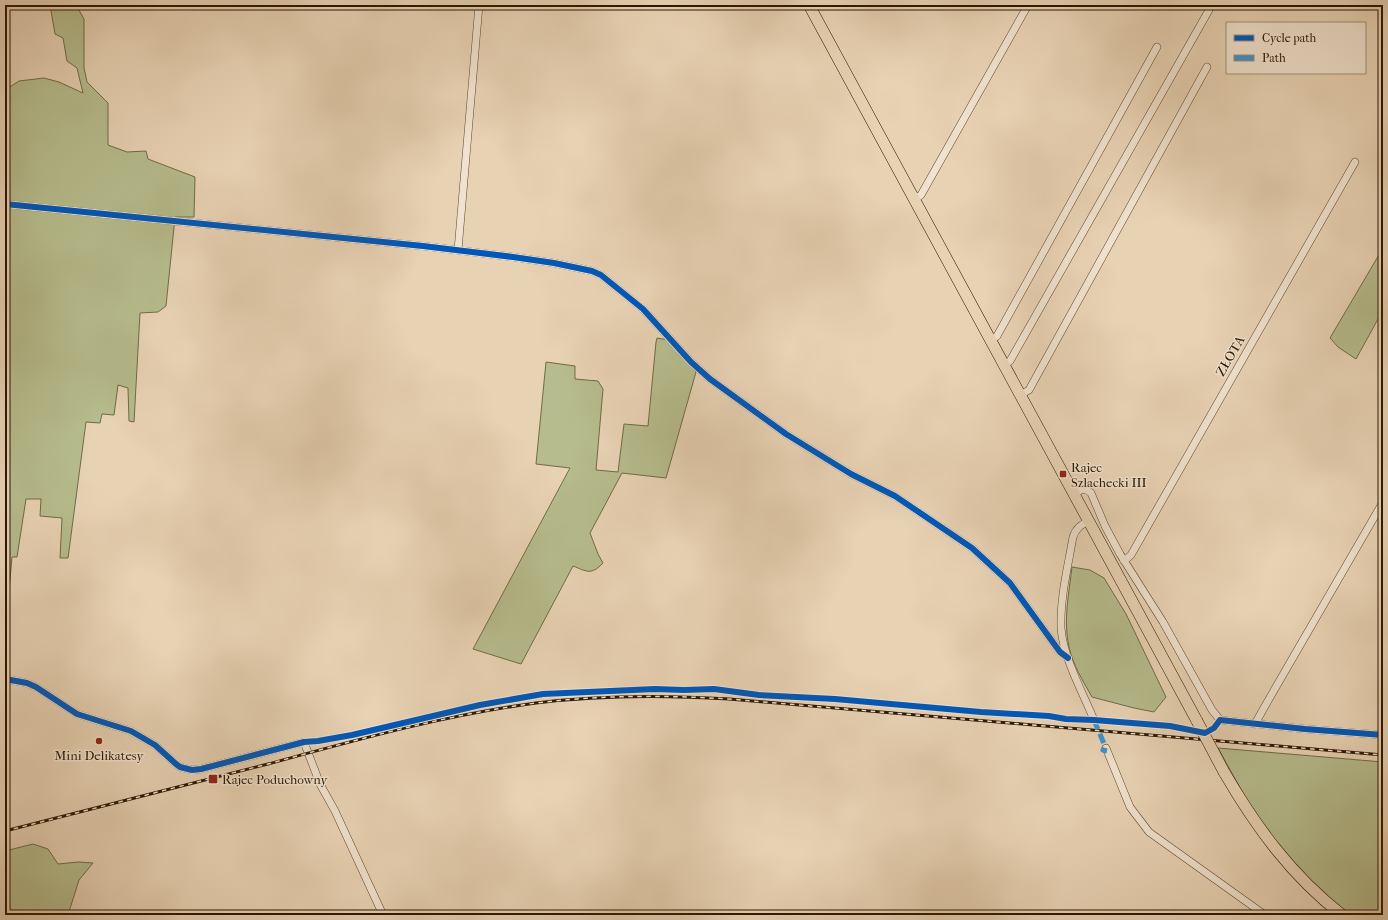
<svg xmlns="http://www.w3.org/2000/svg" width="1388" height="920" font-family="'IM FELL French Canon',serif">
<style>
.green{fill:#b6bc8d;stroke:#706a46}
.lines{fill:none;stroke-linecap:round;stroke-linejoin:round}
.street-casing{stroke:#5a462d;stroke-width:8}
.primary-casing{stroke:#2b1700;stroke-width:12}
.street{stroke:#f0e2ce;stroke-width:7}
.primary{stroke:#e8d2b4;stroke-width:11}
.rail-casing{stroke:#2b1700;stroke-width:3}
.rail{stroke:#f0e2ce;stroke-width:1.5;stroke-dasharray:4.5;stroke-linecap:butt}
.primary-bridge-casing{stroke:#2b1700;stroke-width:12;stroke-linecap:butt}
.primary-bridge{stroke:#e8d2b4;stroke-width:11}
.quiet{stroke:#3c93d0;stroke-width:5;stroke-dasharray:10 5;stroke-linecap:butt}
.cycleway-casing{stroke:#f0e2ce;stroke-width:8}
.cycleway{stroke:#0057b8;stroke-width:6}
.poi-dot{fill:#8f2418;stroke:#f0e2ce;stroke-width:1.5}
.labels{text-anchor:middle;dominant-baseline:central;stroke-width:3;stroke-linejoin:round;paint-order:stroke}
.street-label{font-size:13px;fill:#2b1700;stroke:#f0e2ce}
.poi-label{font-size:13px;fill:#2b1700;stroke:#f0e2ce;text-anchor:start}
</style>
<rect width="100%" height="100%" fill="#e8d2b4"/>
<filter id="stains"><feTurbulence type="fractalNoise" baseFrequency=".005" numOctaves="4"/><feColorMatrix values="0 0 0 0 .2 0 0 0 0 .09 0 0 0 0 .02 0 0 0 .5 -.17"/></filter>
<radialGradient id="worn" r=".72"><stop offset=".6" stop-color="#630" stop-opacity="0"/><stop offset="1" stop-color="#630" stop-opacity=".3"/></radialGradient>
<!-- green -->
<g class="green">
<path d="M50 5H76L84 19V68L87 82 108 103V145L127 152 146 151 148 159 195 177 194 217H175L166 306 158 312 140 313 134 422 129 421 128 388 118 385 114 415 102 414 100 423 86 422 68 558H60L62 518 40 516 41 499H26L17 557H12L7 615H5V90L19 81 44 78 59 82 83 93 77 68 67 61 63 38 55 34Z"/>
<path d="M1383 248V310L1356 359 1338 347 1330 338Z"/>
<path d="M657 338 669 340 696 372 666 478 622 473 590 533 598 554 603 563C591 576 586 571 573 566L521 664 473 649 570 468 536 464 546 362 575 366V379L598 381 603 389 596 470 618 472 624 424 648 426 656 342Z"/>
<path d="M1072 567 1090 570 1104 578 1126 614 1166 697 1154 712 1134 708 1092 697C1083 681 1073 665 1069 647 1063 621 1069 593 1072 567Z"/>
<path d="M1218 748 1383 762V915H1351L1325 897 1298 867 1258 820Z"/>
<path d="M33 844 48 849 58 864 78 862 93 863 79 880 68 915H5V851Z"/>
</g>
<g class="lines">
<defs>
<g id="street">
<path d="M915 199 921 195 1028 5"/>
<path d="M5 204 423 246 513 257 554 263 592 271 601 275 643 309 691 362 710 379 786 434 851 474 895 496 972 548 1010 583 1060 652 1068 658"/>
<path d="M458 250 479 5"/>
<path d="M991 340 997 336 1157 47"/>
<path d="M1004 365 1010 361 1209 10"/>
<path d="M1020 395 1029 390 1207 67"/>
<path d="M1074 494C1080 490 1084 487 1091 493L1105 526 1120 554 1163 622 1212 710 1220 720 1305 729 1383 735"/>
<path d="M1088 521C1081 525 1076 528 1073 537 1068 566 1060 598 1061 628 1063 657 1083 693 1094 720"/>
<path d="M1124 561 1131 555 1355 162"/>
<path d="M5 679 27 683 36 687 77 714 131 731 155 745 176 764 180 767 192 770 201 769 304 742 320 784 335 811 383 915"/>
<path d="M1255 724 1265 706 1383 502"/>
<path d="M1106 748 1130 807 1149 832 1265 915"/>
</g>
<g id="primary">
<path d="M809 5 1197 721"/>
<path d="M1224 772C1256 827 1291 875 1342 915"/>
</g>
</defs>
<!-- street casing -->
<use href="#street" class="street-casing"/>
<!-- primary casing -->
<use href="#primary" class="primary-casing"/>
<!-- street -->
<use href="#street" class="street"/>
<!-- primary -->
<use href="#primary" class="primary"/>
<defs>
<path id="rail" d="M5 831C93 809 180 786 268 764 356 740 445 715 536 703 600 695 664 695 729 699L1383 755"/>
</defs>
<!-- rail casing -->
<use href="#rail" class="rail-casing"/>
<!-- rail -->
<use href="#rail" class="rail"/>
<defs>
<path id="primary-bridge" d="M1197 721 1224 772"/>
</defs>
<!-- primary-bridge casing -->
<use href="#primary-bridge" class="primary-bridge-casing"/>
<!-- primary-bridge -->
<use href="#primary-bridge" class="primary-bridge"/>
<!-- quiet -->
<path class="quiet" d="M1094 720 1105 746 1103 750 1107 751"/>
<defs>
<g id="cycleway">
<path d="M5 204 423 246 513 257 554 263 592 271 601 275 643 309 691 362 710 379 786 434 851 474 895 496 972 548 1010 583 1060 652 1068 658"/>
<path d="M5 679 27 683 36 687 77 714 131 731 155 745 176 764 180 767 192 770 201 769 304 742 318 741 352 735 480 705 543 694 655 689 684 690 714 689 759 695 835 699 981 712 1049 716 1066 719 1094 720 1170 726 1205 733 1214 728 1220 720 1305 729 1383 735"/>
</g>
</defs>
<!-- cycleway casing -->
<use href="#cycleway" class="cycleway-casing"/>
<!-- cycleway -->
<use href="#cycleway" class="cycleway"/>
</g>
<!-- markers -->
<g class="poi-dot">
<rect x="1059" y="470" width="8" height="8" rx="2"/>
<circle cx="99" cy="741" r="4"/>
<rect x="208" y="774" width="10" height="10" rx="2"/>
</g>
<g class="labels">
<!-- street labels -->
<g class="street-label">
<text transform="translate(1230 356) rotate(-60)">ZŁOTA</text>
</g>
<!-- poi labels -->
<g class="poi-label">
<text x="1071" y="467">Rajec<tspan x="1071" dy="15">Szlachecki III</tspan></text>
<text x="99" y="755" text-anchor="middle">Mini Delikatesy</text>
<text x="222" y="779">Rajec Poduchowny</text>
</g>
</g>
<!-- margin -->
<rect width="1388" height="920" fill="none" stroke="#e8d2b4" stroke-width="20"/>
<rect x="6" y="6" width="1376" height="908" fill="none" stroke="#2b1700" stroke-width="2"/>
<rect x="10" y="10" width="1368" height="900" fill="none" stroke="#2b1700"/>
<!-- legend -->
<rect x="1226" y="22" width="140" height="52" fill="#f0e2ce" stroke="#a1917c"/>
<rect x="1234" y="35" width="20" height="6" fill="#0057b8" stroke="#a1917c"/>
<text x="1262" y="42" font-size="12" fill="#2b1700">Cycle path</text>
<rect x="1234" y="55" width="20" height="6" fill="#3c93d0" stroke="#a1917c"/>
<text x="1262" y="62" font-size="12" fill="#2b1700">Path</text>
<rect width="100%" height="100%" filter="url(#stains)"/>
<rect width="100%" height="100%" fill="url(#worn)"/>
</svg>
